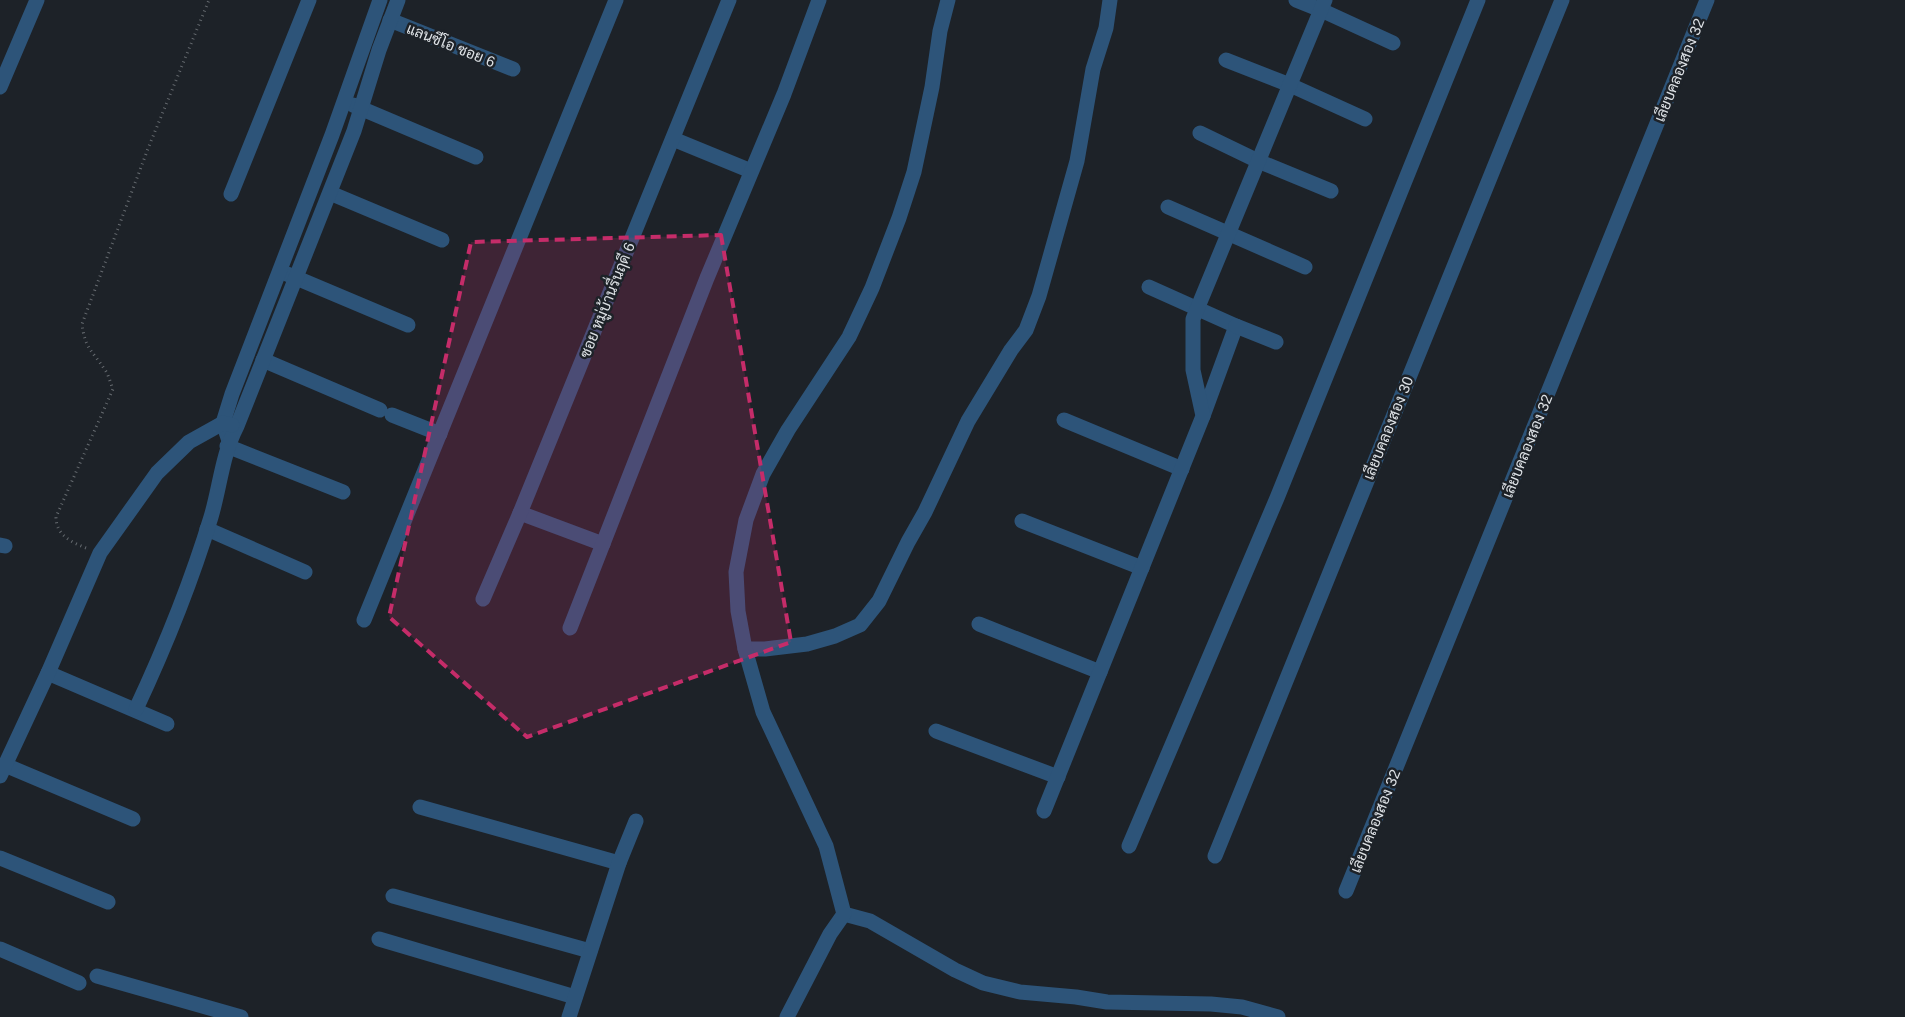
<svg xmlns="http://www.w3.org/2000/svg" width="1905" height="1017" font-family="Helvetica,Sarabun,sans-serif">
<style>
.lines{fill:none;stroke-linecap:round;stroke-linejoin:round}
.path{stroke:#666b70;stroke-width:3;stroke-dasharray:1 4;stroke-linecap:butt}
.minor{stroke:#2d5479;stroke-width:15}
.marked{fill:#c52c69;fill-opacity:0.2;stroke:#c52c69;stroke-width:4;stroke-dasharray:10 6;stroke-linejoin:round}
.labels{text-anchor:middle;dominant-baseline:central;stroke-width:5;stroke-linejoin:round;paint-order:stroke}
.street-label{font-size:15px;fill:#dee2e6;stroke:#1d2228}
</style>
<rect width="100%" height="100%" fill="#1d2228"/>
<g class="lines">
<!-- path -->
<path class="path" d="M86 548C71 542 56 535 56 517L113 389C110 383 109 375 105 370 92 350 85 349 82 324L149 146 209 0"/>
<!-- minor -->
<g class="minor">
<path d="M1296 0 1321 10 1393 43"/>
<path d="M390 20 513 69"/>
<path d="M1226 60 1290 85 1365 119"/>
<path d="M0 87 37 0"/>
<path d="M353 105 476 157"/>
<path d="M1200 133 1258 161 1331 191"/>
<path d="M673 139 751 171"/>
<path d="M330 193 442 240"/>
<path d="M231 194 309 0"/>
<path d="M1168 207 1305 267"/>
<path d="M287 274 408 325"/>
<path d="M1149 287 1236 326 1203 416"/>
<path d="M1236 326 1276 342"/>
<path d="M263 360 380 410"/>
<path d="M392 415 440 434"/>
<path d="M1064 420 1182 469"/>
<path d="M229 441 223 423 232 394 332 135 380 0"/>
<path d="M227 446 343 492"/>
<path d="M520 513 603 544"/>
<path d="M1022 521 1142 568"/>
<path d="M207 529 305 572"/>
<path d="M0 545 5 546"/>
<path d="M483 599 520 513 729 0"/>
<path d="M364 620 616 0"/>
<path d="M979 624 1100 672"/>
<path d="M570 628 707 278 784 94 819 0"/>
<path d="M745 649H765L807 644 835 636 860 625 879 601 908 542 925 512 968 421 1011 350 1026 330 1039 296 1077 161 1093 69 1106 28 1110 0"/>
<path d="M48 673 167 724"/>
<path d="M136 709C165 647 191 583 211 517 220 487 222 455 237 426L354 131 379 50 398 0"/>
<path d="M936 731 1058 777"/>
<path d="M5 765 133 819"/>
<path d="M0 776 48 673 100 553 157 473 189 442 223 423 232 425"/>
<path d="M420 807 619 863"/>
<path d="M1044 811 1203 416 1193 370V319L1325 0"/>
<path d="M1129 846 1277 498 1478 0"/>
<path d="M1215 856 1562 0"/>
<path d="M0 858 108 902"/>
<path d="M1346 891 1707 0"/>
<path d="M393 896 590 951"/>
<path d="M844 914 870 921 955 970 983 983 1020 992 1076 997 1107 1002 1211 1004 1242 1007 1278 1017"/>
<path d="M379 939 575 997"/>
<path d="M0 949 79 983"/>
<path d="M97 976 241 1017"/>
<path d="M569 1017 619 863 636 821"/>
<path d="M787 1017 830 934 844 914 826 846 763 712 745 649 738 611 736 572 746 520 763 474 788 430 849 337 872 288 899 218 914 172 932 87 940 31 948 0"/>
</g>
</g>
<!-- marked area -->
<path class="marked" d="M721 235 791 642 527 737 389 617 471 242Z"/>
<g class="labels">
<!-- street labels -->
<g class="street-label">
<text transform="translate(451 45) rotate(22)">แลนซีโอ ซอย 6</text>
<text transform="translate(1679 70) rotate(-68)">เลียบคลองสอง 32</text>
<text transform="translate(607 300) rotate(-68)">ซอย หมู่บ้านรื่นฤดี 6</text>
<text transform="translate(1388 428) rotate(-68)">เลียบคลองสอง 30</text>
<text transform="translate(1527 446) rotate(-68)">เลียบคลองสอง 32</text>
<text transform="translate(1375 821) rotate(-68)">เลียบคลองสอง 32</text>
</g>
</g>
</svg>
